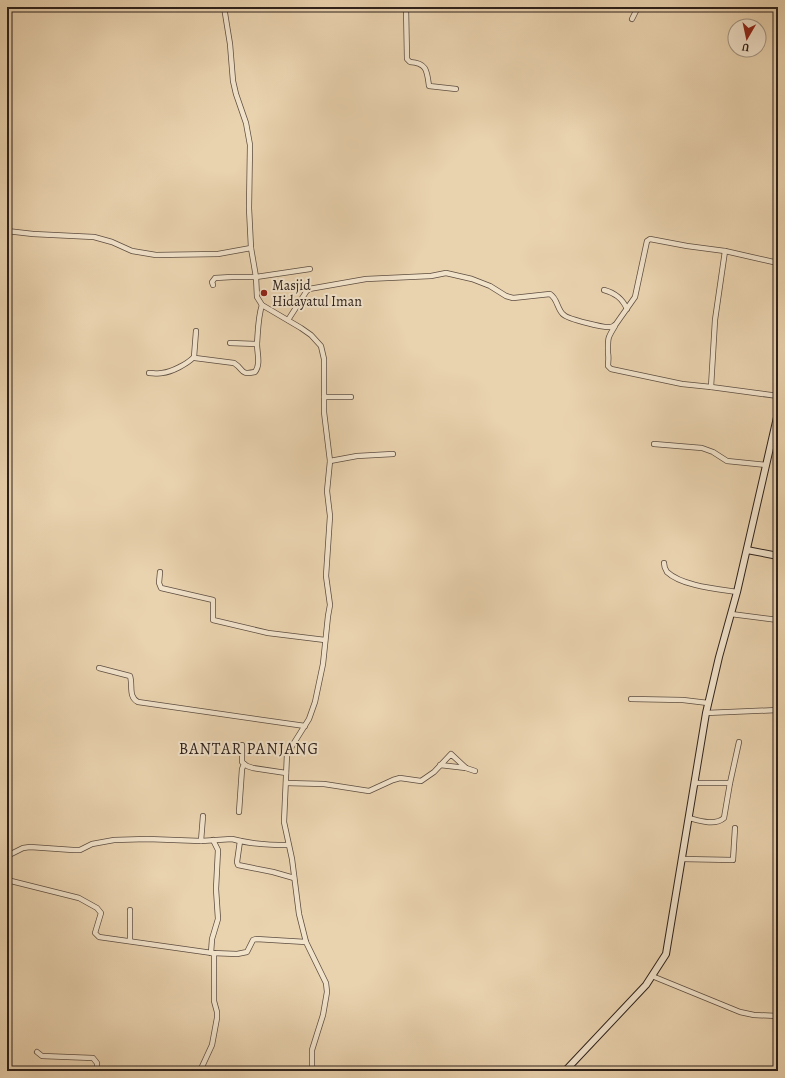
<svg xmlns="http://www.w3.org/2000/svg" width="785" height="1078" font-family="Alegreya,serif">
<style>
.lines{fill:none;stroke-linecap:round;stroke-linejoin:round}
.street-casing{stroke:#5d4d40;stroke-width:6}
.secondary-casing{stroke:#2e211b;stroke-width:8}
.street{stroke:#f1e2ca;stroke-width:4.5}
.secondary{stroke:#f1e2ca;stroke-width:6}
.poi-dot{fill:#8f2418;stroke:#f1e2ca;stroke-width:1.5}
.labels{text-anchor:middle;dominant-baseline:central;stroke-width:4;stroke-linejoin:round;paint-order:stroke}
.poi-label{font-size:14px;fill:#2e211b;stroke:#f1e2ca;text-anchor:start}
.quarter-label{font-size:16px;letter-spacing:1px;fill:#2e211b;stroke:#f1e2ca}
</style>
<rect width="100%" height="100%" fill="#e9d2ae"/>
<filter id="stains"><feTurbulence type="fractalNoise" baseFrequency=".005" numOctaves="4"/><feColorMatrix values="0 0 0 0 .2 0 0 0 0 .09 0 0 0 0 .02 0 0 0 .5 -.17"/></filter>
<radialGradient id="worn" r=".72"><stop offset=".6" stop-color="#630" stop-opacity="0"/><stop offset="1" stop-color="#630" stop-opacity=".3"/></radialGradient>
<g class="lines">
<defs>
<g id="street">
<path d="M224 7 230 44 233 81 236 94 246 123 250 145 249 208 251 248 256 277 257 297 262 305 301 328 311 335 321 346 324 359V412L330 461 327 491 330 516 326 576 330 605 328 616 323 664 315 702 309 719 287 754 284 822 292 859 299 914 306 942 326 983 327 992 323 1015 312 1050V1071"/>
<path d="M406 7 407 59 410 62C427 63 427 71 429 86L456 89"/>
<path d="M632 19 638 7"/>
<path d="M7 231 33 234 94 237 112 242 132 251 156 255 218 254 251 248"/>
<path d="M213 285 212 282 215 278 232 277H256L310 269"/>
<path d="M604 290C615 293 622 298 627 309"/>
<path d="M288 320 306 292 309 289 366 279 431 276 446 273 472 279 490 286 506 296 513 298 550 294C558 299 557 310 564 315 568 319 604 328 610 327 613 327 613 326 616 324L635 297 647 241 650 239 687 246 725 251 778 263"/>
<path d="M615 326C607 339 608 338 608 353 609 358 608 362 608 366L611 369 682 384 711 387 778 396"/>
<path d="M196 331 194 357 195 358 234 363C245 370 239 375 255 372 261 364 257 353 257 344 258 331 258 317 262 305"/>
<path d="M230 343 257 344"/>
<path d="M149 373C153 373 158 374 162 373 172 372 187 364 194 357"/>
<path d="M711 387 715 320 725 251"/>
<path d="M324 397H351"/>
<path d="M654 444 702 448 713 452 727 461 766 465"/>
<path d="M330 461 357 456 393 454"/>
<path d="M664 563C664 566 665 569 667 572 682 586 717 589 737 592"/>
<path d="M160 572 159 583 161 588 213 600V620L268 633 325 640"/>
<path d="M731 614 778 620"/>
<path d="M99 668 130 676C133 685 128 697 138 702L305 726"/>
<path d="M631 699 683 700 708 703"/>
<path d="M706 713 778 710"/>
<path d="M242 745V762L247 766 253 768 286 773"/>
<path d="M440 765 466 768"/>
<path d="M286 783 324 784 369 791 393 780 400 778 421 781 434 772 451 754 466 768 475 771"/>
<path d="M730 783 739 742"/>
<path d="M239 812 242 769 244 764"/>
<path d="M689 818C700 821 715 826 724 818L730 783H695"/>
<path d="M201 841 203 816"/>
<path d="M240 841 237 862 238 865 273 872 294 878"/>
<path d="M7 856 23 848 30 847 73 850H80L92 844 114 840 147 839 201 841 232 839C250 844 270 845 288 845"/>
<path d="M682 859 733 860 735 828"/>
<path d="M7 880 79 898 97 908 101 913 95 933 99 937 212 953 237 954 247 952 253 940 256 939 306 942"/>
<path d="M130 941V910"/>
<path d="M211 953 212 939 218 919 216 889 218 850 213 840"/>
<path d="M652 976 740 1012 754 1015 778 1016"/>
<path d="M37 1052 42 1056 93 1058 97 1063V1071"/>
<path d="M200 1071 212 1045 217 1018V1012L214 1001V953"/>
</g>
<g id="secondary">
<path d="M747 550 778 556"/>
<path d="M565 1071 646 985 666 954 706 713 719 657 737 592 778 413"/>
</g>
</defs>
<!-- street casing -->
<use href="#street" class="street-casing"/>
<!-- secondary casing -->
<use href="#secondary" class="secondary-casing"/>
<!-- street -->
<use href="#street" class="street"/>
<!-- secondary -->
<use href="#secondary" class="secondary"/>
</g>
<!-- markers -->
<circle class="poi-dot" cx="264" cy="293" r="4"/>
<g class="labels">
<!-- poi labels -->
<g class="poi-label">
<text x="272" y="285">Masjid<tspan x="272" dy="16">Hidayatul Iman</tspan></text>
</g>
<!-- quarter labels -->
<g class="quarter-label">
<text x="249" y="749">BANTAR PANJANG</text>
</g>
</g>
<!-- margin -->
<rect width="785" height="1078" fill="none" stroke="#e9d2ae" stroke-width="24"/>
<rect x="8" y="8" width="769" height="1062" fill="none" stroke="#2e211b" stroke-width="2"/>
<rect x="12" y="12" width="761" height="1054" fill="none" stroke="#2e211b"/>
<!-- north arrow -->
<g transform="translate(747 38) rotate(189)"><circle r="19" fill="#f1e2ca" stroke="#a39584"/>
<path d="M0-3L7 15L0 10L-7 15Z" fill="#8f2418"/>
<text y="-6" font-size="11" font-weight="bold" text-anchor="middle" fill="#2e211b">U</text>
</g>
<rect width="100%" height="100%" filter="url(#stains)"/>
<rect width="100%" height="100%" fill="url(#worn)"/>
</svg>
